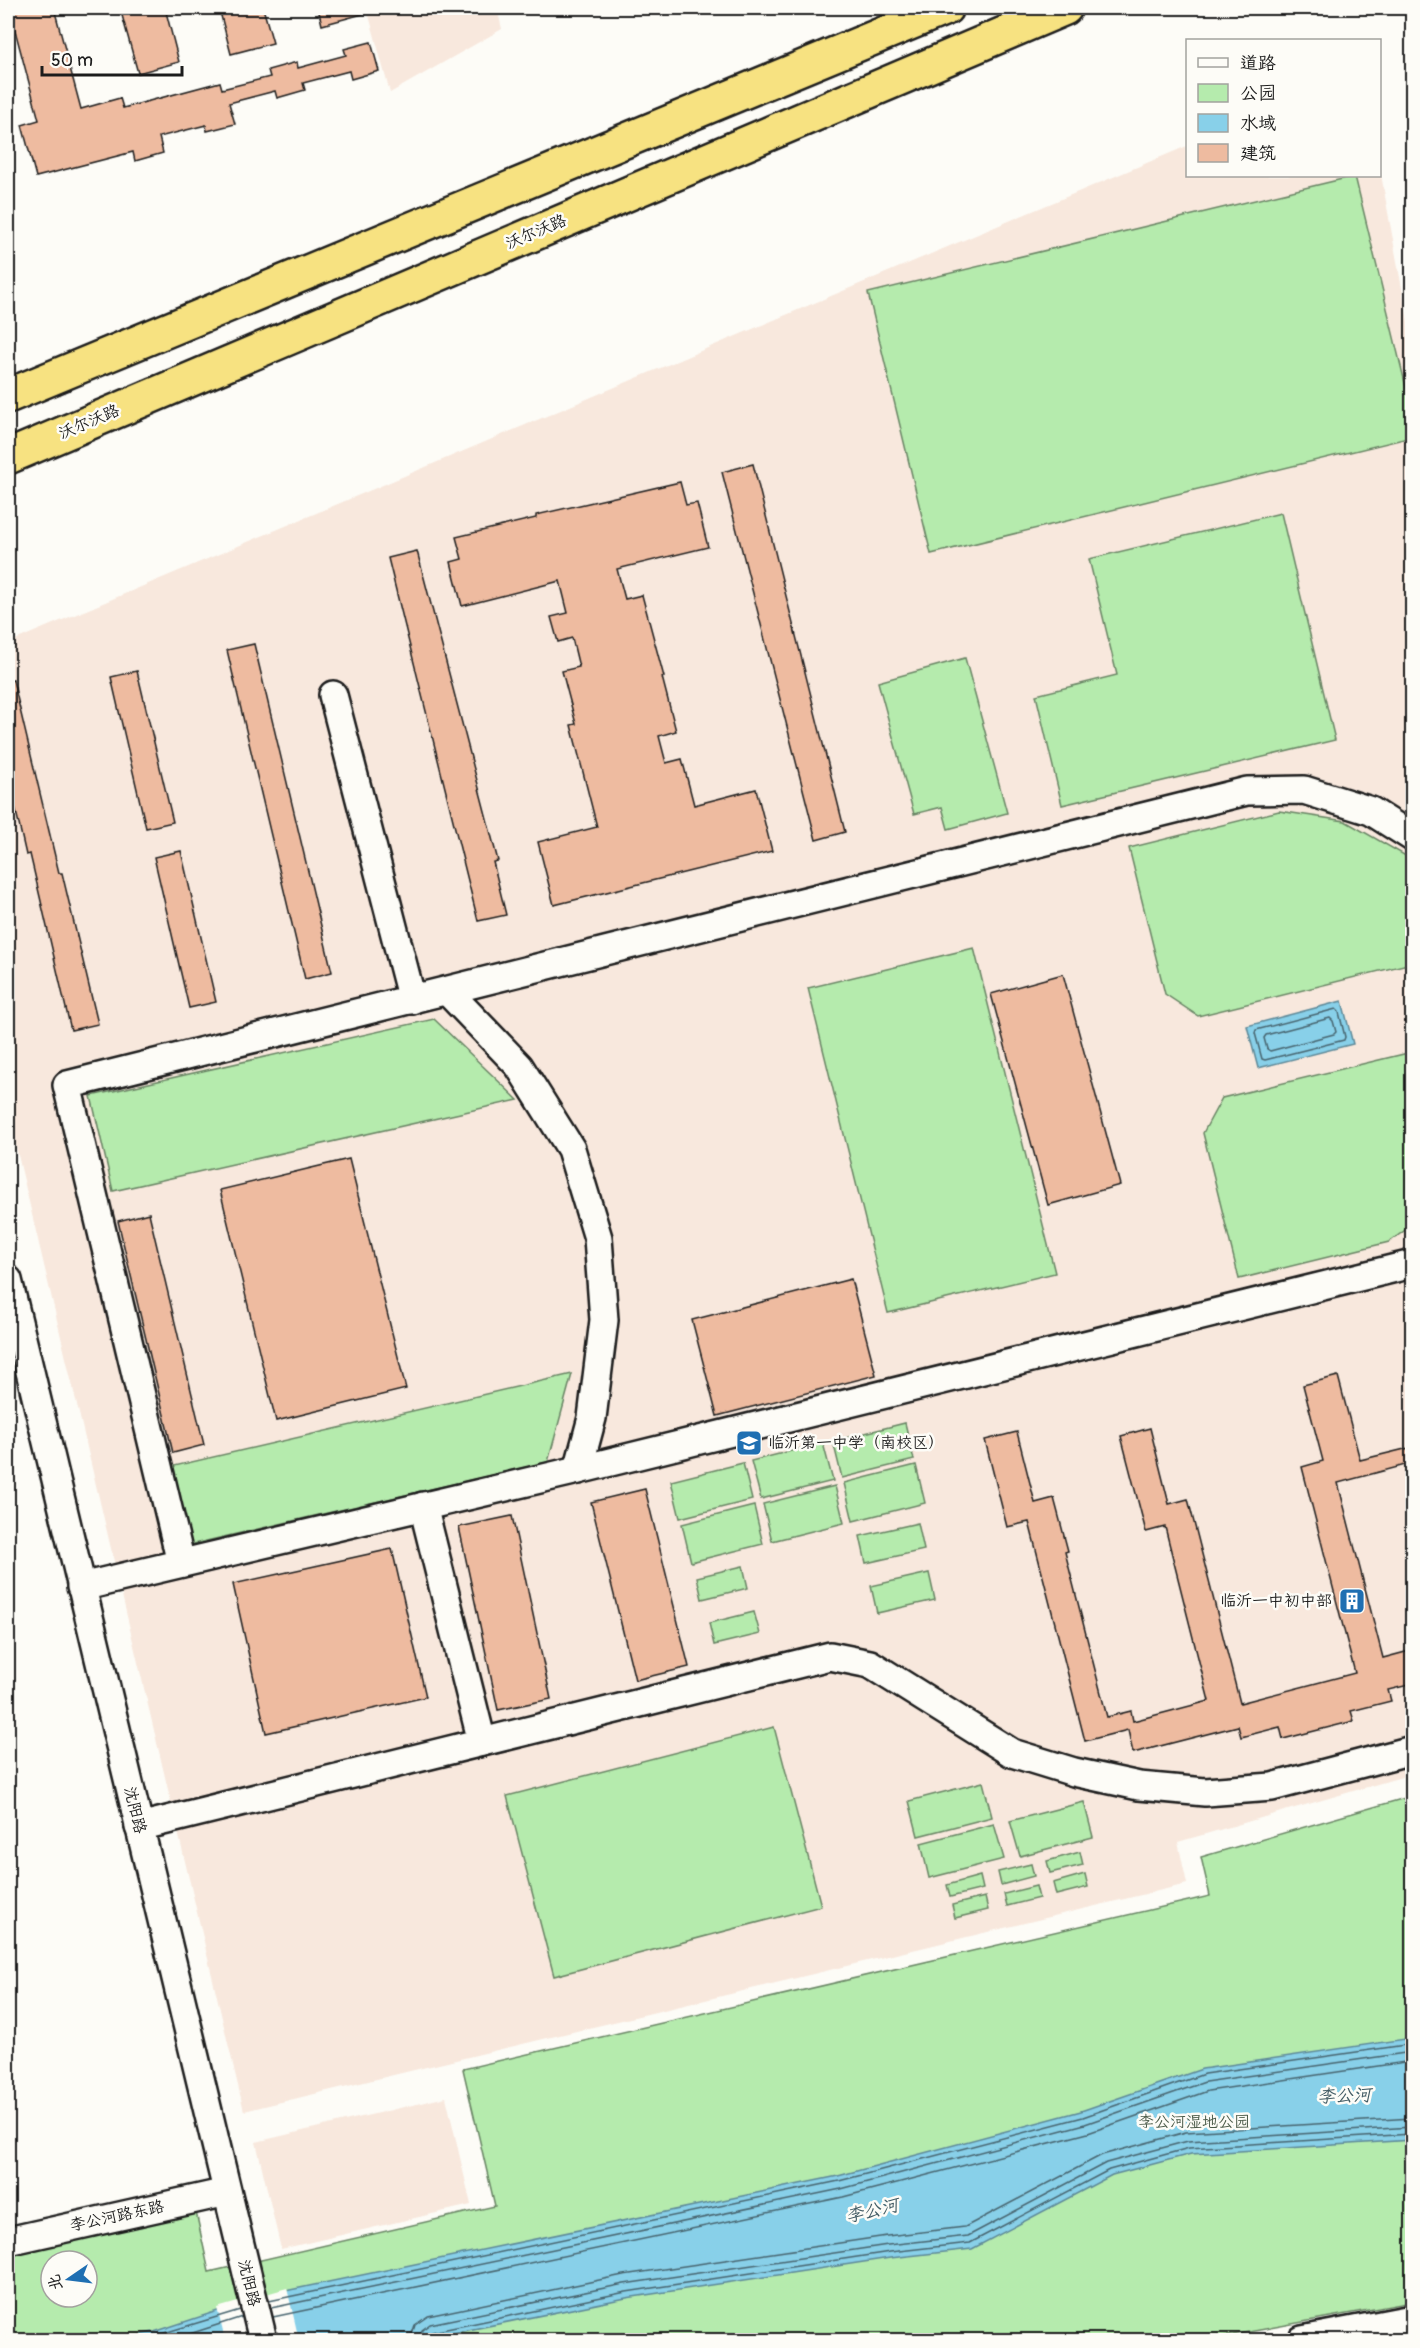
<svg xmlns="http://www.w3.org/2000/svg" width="1420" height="2348" font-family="Pangolin,'LXGW WenKai TC',sans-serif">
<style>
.built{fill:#f8e8dd}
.green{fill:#b5ebad;stroke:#688464;stroke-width:1.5;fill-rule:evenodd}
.water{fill:#88d0e9;stroke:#5d8897;stroke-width:1.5}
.pier{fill:#fdfcf7}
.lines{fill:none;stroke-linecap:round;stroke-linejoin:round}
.shore{stroke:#47646e;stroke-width:1.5}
.building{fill:#eebba0;stroke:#1c1c1c;stroke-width:1.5}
.minor-casing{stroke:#1c1c1c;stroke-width:32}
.highway-casing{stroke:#1c1c1c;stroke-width:38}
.minor{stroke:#fdfcf7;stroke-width:27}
.highway{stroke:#f7e281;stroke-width:33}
.labels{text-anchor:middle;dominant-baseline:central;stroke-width:5;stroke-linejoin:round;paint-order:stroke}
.street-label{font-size:16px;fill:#1c1c1c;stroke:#fdfcf7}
.poi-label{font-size:16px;fill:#1c1c1c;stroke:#fdfcf7;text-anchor:start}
.park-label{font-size:16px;fill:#4a5a48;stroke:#fdfcf7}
.water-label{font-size:18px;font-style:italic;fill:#425b64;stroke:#fdfcf7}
</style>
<rect width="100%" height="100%" fill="#fdfcf7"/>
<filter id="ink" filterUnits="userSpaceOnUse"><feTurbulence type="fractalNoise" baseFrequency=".0167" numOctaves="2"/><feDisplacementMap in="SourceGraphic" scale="12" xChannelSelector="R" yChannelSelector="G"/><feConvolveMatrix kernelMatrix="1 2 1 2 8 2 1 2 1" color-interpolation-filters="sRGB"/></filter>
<g filter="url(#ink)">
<!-- built -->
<g class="built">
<path d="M367 8H497L502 29 390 93Z"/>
<path d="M1187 146 1188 176H1380V169L1412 343V1774L1178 1842 1187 1884 244 2111 8 1113V643Z"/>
<path d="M446 2097 471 2205 281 2249 256 2142Z"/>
</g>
<!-- green -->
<g class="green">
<path d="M1355 176 1412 412V437L931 554 868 293Z"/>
<path d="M1281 513 1335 740 1062 805 1036 695 1117 675 1089 559Z"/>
<path d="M965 658 1007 813 948 829 942 807 914 814 878 682Z"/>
<path d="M1279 811 1345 821 1406 856 1412 864V963L1198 1016 1165 994 1129 848Z"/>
<path d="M974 948 1055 1273 888 1313 808 988Z"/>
<path d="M434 1019 518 1100 113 1191 91 1096Z"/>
<path d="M1412 1052V1225L1389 1242 1239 1279 1203 1133 1222 1098Z"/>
<path d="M572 1374 548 1462 189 1545 170 1467Z"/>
<path d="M905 1423 914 1460 842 1478 833 1441Z"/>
<path d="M823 1443 833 1481 761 1499 751 1461Z"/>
<path d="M743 1463 752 1500 680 1518 671 1481Z"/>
<path d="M916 1465 925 1503 853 1521 844 1483Z"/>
<path d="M835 1486 844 1523 772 1541 763 1504Z"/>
<path d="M754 1506 763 1544 691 1562 682 1524Z"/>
<path d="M918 1523 924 1550 866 1563 860 1536Z"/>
<path d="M743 1566 748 1588 702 1599 697 1577Z"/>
<path d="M929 1573 935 1600 877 1613 871 1586Z"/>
<path d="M754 1612 760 1634 714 1645 709 1623Z"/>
<path d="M774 1727 821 1906 554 1976 507 1796Z"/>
<path d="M983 1782 992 1817 918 1836 909 1801Z"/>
<path d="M1412 1796V2302L1205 2340H8V2255L196 2212 209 2272 495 2206 463 2069 1210 1896 1201 1857ZM51 2261H87V2297H51Z"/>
<path d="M1084 1802 1093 1837 1020 1856 1010 1821Z"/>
<path d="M994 1824 1004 1859 929 1878 921 1843Z"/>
<path d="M1080 1852 1083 1865 1050 1873 1047 1861Z"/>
<path d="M1031 1864 1034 1876 1001 1885 998 1872Z"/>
<path d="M1085 1874 1088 1887 1056 1895 1053 1883Z"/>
<path d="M980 1876 983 1889 950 1897 947 1885Z"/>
<path d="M1036 1886 1039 1898 1007 1906 1004 1894Z"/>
<path d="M985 1897 988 1910 955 1918 952 1905Z"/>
</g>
<!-- water -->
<g class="water">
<path d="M1342 1001 1353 1044 1258 1068 1247 1026Z"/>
<path d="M1412 2038V2140L1191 2154 1112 2175 972 2249 890 2258 626 2298 419 2340H111L154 2332 266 2295 838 2176 1081 2111 1202 2069Z"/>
</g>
<!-- pier -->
<path class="pier" d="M287 2288 299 2340H225L217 2308Z"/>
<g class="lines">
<!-- shore -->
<g class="shore">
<path d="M1336 1009 1339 1012 1345 1037 1344 1040 1265 1060 1262 1059 1255 1033 1256 1030Z"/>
<path d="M1330 1018 1333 1021 1336 1032 1334 1034 1270 1051 1267 1049 1264 1038 1266 1035Z"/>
<path d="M269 2301 839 2181 1083 2117 1204 2074 1412 2044"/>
<path d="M271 2308 841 2189 1085 2124 1205 2082 1412 2052"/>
<path d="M273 2317 843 2197 1088 2133 1208 2091 1412 2061"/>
<path d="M141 2340 240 2310"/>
<path d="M171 2340 242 2317"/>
<path d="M410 2340 415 2325 428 2316 623 2275 887 2236 965 2227 1102 2155 1186 2132 1412 2118"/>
<path d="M419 2340 422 2330 430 2324 624 2284 888 2245 968 2236 1106 2163 1188 2141 1412 2127"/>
<path d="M427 2340 428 2335 432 2332 626 2292 890 2252 970 2243 1109 2170 1189 2148 1412 2134"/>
</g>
</g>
<!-- building -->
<g class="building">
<path d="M9 8H54L81 109 120 98 123 108 220 82 222 89 270 77 268 70 297 62 298 68 346 55 344 49 371 42 379 71 351 79 349 71 303 83 305 90 277 98 275 91 229 103 235 124 207 131 206 125 159 137 163 153 135 161 133 152 36 177 22 125 39 120Z"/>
<path d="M120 8H165L179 62 138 73Z"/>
<path d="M219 8H263L273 43 231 54Z"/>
<path d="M318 8H369L370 12 322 25Z"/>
<path d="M753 464 845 832 816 840 722 472Z"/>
<path d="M680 482 686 505 697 503 708 547 617 569 625 599 642 595 664 677H662L676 731 659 736 666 763 682 759 694 805 756 789 772 851 554 905 538 842 597 827 571 725 576 724 562 671 579 667 572 638 558 642 551 617 568 613 560 581 462 606 451 562 462 559 456 537 536 518V515Z"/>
<path d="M417 551 498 861 493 862 506 915 478 921 388 558Z"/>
<path d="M254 644 332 972 305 979 227 650Z"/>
<path d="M137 671 173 822 146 828 111 677Z"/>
<path d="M13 680 59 873H62L98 1024 71 1030 30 854 26 855 8 776V681Z"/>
<path d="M181 851 216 1002 189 1008 154 857Z"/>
<path d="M1063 974 1120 1185 1048 1205 991 994Z"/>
<path d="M349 1159 406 1389 276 1421 220 1190Z"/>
<path d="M149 1213 204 1445 173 1453 118 1221Z"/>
<path d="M851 1279 876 1375 717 1416 692 1320Z"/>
<path d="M1338 1376 1360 1460 1413 1447V1463L1338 1483 1383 1658 1413 1650V1684L1388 1690 1391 1701 1351 1711 1354 1721 1283 1739 1280 1727 1241 1737 1238 1726 1133 1753 1128 1730 1085 1741 1029 1522 1007 1527 985 1440 1017 1432 1035 1503 1054 1498 1068 1551 1065 1552 1107 1717 1131 1711 1133 1721 1209 1701 1165 1527 1146 1532 1121 1436 1150 1428 1169 1504 1188 1499 1240 1703 1355 1673 1302 1467 1323 1461 1303 1385Z"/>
<path d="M645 1489 689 1667 635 1680 591 1502Z"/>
<path d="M512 1516 551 1699 498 1710 459 1527Z"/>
<path d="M392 1549 426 1697 266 1733 233 1584Z"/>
</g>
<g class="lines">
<defs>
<g id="minor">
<path d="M333 695 412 1000"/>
<path d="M447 991 519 1066 571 1149 598 1238 604 1320 592 1418 578 1470"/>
<path d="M8 1280 263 2340"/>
<path d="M423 1506 482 1742"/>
<path d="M181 1563 67 1085 1247 791 1304 790 1371 811 1412 837"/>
<path d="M81 1587 578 1470 1412 1264"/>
<path d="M139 1827 830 1656 870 1664 1012 1753 1074 1772 1139 1786 1205 1792 1272 1787 1412 1750"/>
<path d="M8 2241 227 2192"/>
<path d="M1302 2340 1412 2319"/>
</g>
<g id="highway">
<path d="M8 396 946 8"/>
<path d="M8 457 1065 8"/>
</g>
</defs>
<!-- minor casing -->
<use href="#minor" class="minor-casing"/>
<!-- highway casing -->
<use href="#highway" class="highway-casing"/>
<!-- minor -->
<use href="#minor" class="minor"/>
<!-- highway -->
<use href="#highway" class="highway"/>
</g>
</g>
<!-- icons -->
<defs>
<symbol id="school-square" viewBox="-11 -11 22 22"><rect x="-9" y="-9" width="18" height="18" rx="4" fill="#1f6fb2" stroke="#fdfcf7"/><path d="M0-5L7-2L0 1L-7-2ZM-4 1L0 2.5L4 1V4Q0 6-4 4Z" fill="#fff"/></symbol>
<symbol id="building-square" viewBox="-11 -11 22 22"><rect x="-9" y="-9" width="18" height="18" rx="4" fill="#1f6fb2" stroke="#fdfcf7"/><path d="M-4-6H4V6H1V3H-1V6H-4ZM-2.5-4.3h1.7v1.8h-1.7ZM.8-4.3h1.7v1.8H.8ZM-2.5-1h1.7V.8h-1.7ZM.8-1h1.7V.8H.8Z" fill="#fff"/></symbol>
</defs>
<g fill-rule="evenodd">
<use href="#school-square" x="734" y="1428" width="30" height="30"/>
<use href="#building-square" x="1337" y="1586" width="30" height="30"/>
</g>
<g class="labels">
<!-- street labels -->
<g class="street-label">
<text transform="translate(536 232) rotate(-23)">沃尔沃路</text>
<text transform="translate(89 422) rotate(-23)">沃尔沃路</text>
<text transform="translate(135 1810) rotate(76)">沈阳路</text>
<text transform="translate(117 2216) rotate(-12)">李公河路东路</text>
<text transform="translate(249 2283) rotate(76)">沈阳路</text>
</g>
<!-- poi labels -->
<g class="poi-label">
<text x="768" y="1443">临沂第一中学（南校区）</text>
<text x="1332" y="1601" text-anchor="end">临沂一中初中部</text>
</g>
<!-- park labels -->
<g class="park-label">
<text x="1194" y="2122">李公河湿地公园</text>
</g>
<!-- water labels -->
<g class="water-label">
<text transform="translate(1344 2096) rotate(-2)">李公河</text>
<text transform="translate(872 2211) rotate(-13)">李公河</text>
</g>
</g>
<!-- margin -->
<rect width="1420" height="2348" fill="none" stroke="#fdfcf7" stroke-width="30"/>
<rect x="15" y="15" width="1390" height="2318" fill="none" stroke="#1c1c1c" stroke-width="2" filter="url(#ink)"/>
<!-- legend -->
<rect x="1186" y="39" width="195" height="138" fill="#fdfcf7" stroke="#a3a29f" stroke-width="1.5"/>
<rect x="1198" y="58" width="30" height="9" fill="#fdfcf7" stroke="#a3a29f" stroke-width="1.5"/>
<text x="1240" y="69" font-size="18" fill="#1c1c1c">道路</text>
<rect x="1198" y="84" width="30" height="18" fill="#b5ebad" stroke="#a3a29f" stroke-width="1.5"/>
<text x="1240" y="99" font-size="18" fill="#1c1c1c">公园</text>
<rect x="1198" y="114" width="30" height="18" fill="#88d0e9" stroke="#a3a29f" stroke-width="1.5"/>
<text x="1240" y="129" font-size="18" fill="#1c1c1c">水域</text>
<rect x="1198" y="144" width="30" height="18" fill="#eebba0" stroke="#a3a29f" stroke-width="1.5"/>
<text x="1240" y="159" font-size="18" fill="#1c1c1c">建筑</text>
<!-- north arrow -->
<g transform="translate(69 2279) rotate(256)"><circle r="28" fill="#fdfcf7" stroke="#a3a29f" stroke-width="1.5"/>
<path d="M0-4.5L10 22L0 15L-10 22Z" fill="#1f6fb2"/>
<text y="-9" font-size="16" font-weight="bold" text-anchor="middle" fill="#1c1c1c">北</text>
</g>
<!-- scale -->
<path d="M42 66v9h140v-9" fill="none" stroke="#1c1c1c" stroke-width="3"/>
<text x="51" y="66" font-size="18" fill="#1c1c1c" stroke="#fdfcf7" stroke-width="4.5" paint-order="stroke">50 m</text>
</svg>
